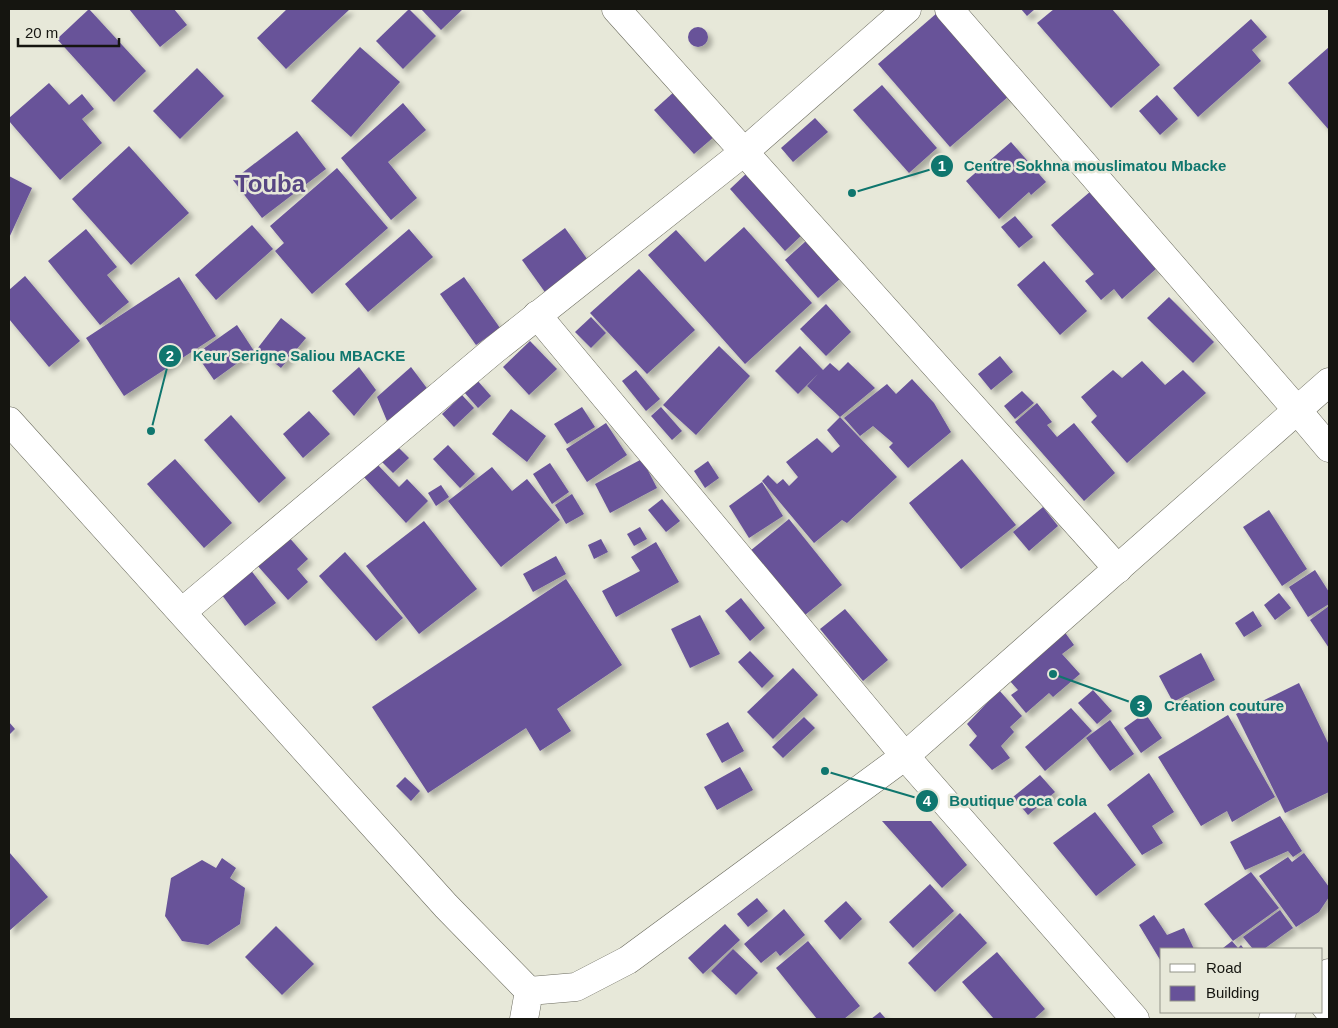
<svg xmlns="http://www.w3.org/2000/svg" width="1338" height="1028" font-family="Arial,sans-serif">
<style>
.building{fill:#675299;filter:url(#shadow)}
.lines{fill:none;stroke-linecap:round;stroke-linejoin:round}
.minor-casing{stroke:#6b6b5e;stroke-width:29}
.tertiary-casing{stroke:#6b6b5e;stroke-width:29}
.minor{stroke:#fff;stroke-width:28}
.tertiary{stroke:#fff;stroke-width:28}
.labels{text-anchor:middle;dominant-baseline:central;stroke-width:5;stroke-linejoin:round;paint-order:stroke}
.town-label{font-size:24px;font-weight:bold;fill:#574583;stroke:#e7e8d9}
.leader{fill:none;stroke:#0f766e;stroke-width:2}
.callout-dot{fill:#0f766e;stroke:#e7e8d9;stroke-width:2}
.mark-label{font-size:15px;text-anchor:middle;font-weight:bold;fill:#fff}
.callout-label{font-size:15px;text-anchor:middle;font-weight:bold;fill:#0f766e;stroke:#e7e8d9;stroke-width:5;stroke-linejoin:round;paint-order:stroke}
</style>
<defs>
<filter id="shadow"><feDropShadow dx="4.5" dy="4.5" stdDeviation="2.5" flood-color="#0004"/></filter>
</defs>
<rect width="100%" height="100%" fill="#e7e8d9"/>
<!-- building -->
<g class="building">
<path d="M89 9 146 71 114 102 57 39Z"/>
<path d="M129 9H174L187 25 160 47Z"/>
<path d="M287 9H350L286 69 257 38Z"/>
<path d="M409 9 436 36 403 69 376 41Z"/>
<path d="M421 9H463L441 30Z"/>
<path d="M1021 9H1035L1027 16Z"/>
<path d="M1054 9H1112L1160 65 1111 108 1037 23Z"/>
<path d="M937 13 1009 96 950 147 878 64Z"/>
<path d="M1251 19 1267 37 1252 50 1261 61 1198 117 1173 88Z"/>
<circle cx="698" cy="37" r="10"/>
<path d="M360 47 400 82 351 137 311 101Z"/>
<path d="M1329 47V130L1288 83Z"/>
<path d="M197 68 224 96 180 139 153 111Z"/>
<path d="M49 83 69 105 82 94 94 109 82 119 102 143 60 180 9 121V118Z"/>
<path d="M882 85 937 148 909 173 853 110Z"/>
<path d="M675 91 715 136 694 154 654 110Z"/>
<path d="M1157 95 1178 119 1160 135 1139 111Z"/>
<path d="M403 103 426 130 388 162 417 198 391 220 341 158Z"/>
<path d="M815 118 828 132 793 162 781 148Z"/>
<path d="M297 131 326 169 262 218 233 180Z"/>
<path d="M1011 142 1046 182 1031 195 1029 192 999 219 966 181Z"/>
<path d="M129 146 189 213 131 265 72 199Z"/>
<path d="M337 168 388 228 312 294 275 251 284 243 270 226Z"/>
<path d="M748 172 803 234 785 251 730 189Z"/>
<path d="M9 176 32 188 9 238Z"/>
<path d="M1091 191 1157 268 1122 299 1114 289 1101 300 1085 281 1094 274 1051 225Z"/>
<path d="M1015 216 1033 237 1019 248 1001 227Z"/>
<path d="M252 225 273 249 216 300 195 275Z"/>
<path d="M744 227 812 303 745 364 648 255 676 230 705 262Z"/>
<path d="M565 228 590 263 547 295 522 260Z"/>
<path d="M86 229 117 267 107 275 129 302 100 325 48 261Z"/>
<path d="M409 229 433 257 368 312 345 284Z"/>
<path d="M806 241 840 279 818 298 785 260Z"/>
<path d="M1044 261 1087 311 1060 335 1017 285Z"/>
<path d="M639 269 695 330 647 374 590 313Z"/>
<path d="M25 276 80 341 49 367 9 319V290Z"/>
<path d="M179 277 216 336 124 396 86 338Z"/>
<path d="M464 277 500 328 476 345 440 294Z"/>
<path d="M1169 297 1214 342 1193 363 1147 318Z"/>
<path d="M826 304 851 332 826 356 800 329Z"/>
<path d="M591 317 606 333 591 348 575 332Z"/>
<path d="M281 318 306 338 281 368 257 349Z"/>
<path d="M237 325 254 351 214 380 196 354Z"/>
<path d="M530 341 557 369 529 395 503 367Z"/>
<path d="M719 346 750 376 696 435 663 405Z"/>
<path d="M800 346 823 370 830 363 839 371 848 362 875 388 840 417 807 386 818 374 798 394 775 371Z"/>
<path d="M1000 356 1013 372 991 390 978 374Z"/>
<path d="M1142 361 1165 385 1183 370 1206 393 1127 463 1091 422 1097 416 1081 397 1113 370 1122 378Z"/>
<path d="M359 367 376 390 354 416 332 391Z"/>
<path d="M411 367 429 391 387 421 377 397Z"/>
<path d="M636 370 660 399 646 411 622 381Z"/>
<path d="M912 379 934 403 951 432 908 468 889 447 893 443 873 426 860 436 844 418 887 384 896 394Z"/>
<path d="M477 380 491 396 478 408 464 392Z"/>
<path d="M1022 391 1034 403 1015 419 1004 406Z"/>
<path d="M462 395 474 408 454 427 442 414Z"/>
<path d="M1037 403 1052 422 1047 425 1057 437 1074 423 1115 473 1084 501 1015 422Z"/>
<path d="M582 407 595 427 567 444 554 424Z"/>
<path d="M661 407 682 431 672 440 651 416Z"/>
<path d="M511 409 546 436 527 462 492 434Z"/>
<path d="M309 411 330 434 303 458 283 434Z"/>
<path d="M231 415 286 478 259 503 204 440Z"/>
<path d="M840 417 897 477 847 523 842 520 814 543 762 481 768 475 777 484 783 479 789 486 798 477 786 462 817 438 832 453 840 446 827 430Z"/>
<path d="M606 423 627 455 587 482 566 449Z"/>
<path d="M448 445 475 474 460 488 433 459Z"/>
<path d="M397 446 409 458 393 473 381 461Z"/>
<path d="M175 459 232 523 204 548 147 484Z"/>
<path d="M642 459 657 488 610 513 595 484Z"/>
<path d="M962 459 1016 525 961 569 909 503Z"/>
<path d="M708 461 719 478 705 488 694 471Z"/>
<path d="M376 463 399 487 407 479 428 501 406 523 363 476Z"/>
<path d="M550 463 569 492 552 504 533 474Z"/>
<path d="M492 467 512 491 527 479 560 520 501 567 448 501Z"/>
<path d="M762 482 783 516 749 538 729 506Z"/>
<path d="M441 485 449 497 436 506 428 493Z"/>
<path d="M572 494 584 514 566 524 555 505Z"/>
<path d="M662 499 680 521 666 532 648 510Z"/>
<path d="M1043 507 1058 526 1029 551 1013 532Z"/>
<path d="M1269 510 1307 569 1282 586 1243 527Z"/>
<path d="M789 519 842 585 805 615 750 551Z"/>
<path d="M424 521 477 589 419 634 366 566Z"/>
<path d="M640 527 647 539 634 546 627 534Z"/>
<path d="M287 535 308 559 297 569 308 582 288 600 256 564Z"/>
<path d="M601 539 608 552 594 559 588 545Z"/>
<path d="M656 542 679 582 616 617 602 591 640 571 631 557Z"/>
<path d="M345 552 403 618 376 641 319 576Z"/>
<path d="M556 556 566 574 533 592 523 574Z"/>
<path d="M250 569 276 603 245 626 219 591Z"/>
<path d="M1315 570 1329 592V604L1308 617 1289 587Z"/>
<path d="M566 579 622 665 557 709 571 731 540 751 526 728 428 793 372 707Z"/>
<path d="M1279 593 1291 608 1275 620 1264 605Z"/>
<path d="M741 598 765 628 750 641 725 611Z"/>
<path d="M1329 606V648L1310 620Z"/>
<path d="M845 609 888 660 863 681 820 629Z"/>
<path d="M1253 611 1262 626 1244 637 1235 623Z"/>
<path d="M700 615 720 654 690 668 671 629Z"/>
<path d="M1061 627 1074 645 1062 654 1080 674 1053 697 1049 693 1026 713 1011 695 1018 690 1009 680Z"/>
<path d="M750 651 774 676 762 688 738 662Z"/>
<path d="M1201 653 1215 680 1173 702 1159 676Z"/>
<path d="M793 668 818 695 773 739 747 712Z"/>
<path d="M1299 683 1329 745V792L1285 813 1236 714Z"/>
<path d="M999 690 1022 716 1010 727 1014 732 1001 746 1010 758 992 770 969 745 977 736 967 724Z"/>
<path d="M1093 690 1112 711 1097 724 1078 703Z"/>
<path d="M1071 708 1092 731 1045 771 1025 747Z"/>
<path d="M1145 713 1162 738 1141 753 1124 728Z"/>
<path d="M1228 715 1275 797 1232 822 1227 811 1201 826 1158 757Z"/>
<path d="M804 717 815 728 783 758 772 747Z"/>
<path d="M1110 720 1134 754 1110 771 1086 738Z"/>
<path d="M9 722 15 729 9 735Z"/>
<path d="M728 722 744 751 722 763 706 734Z"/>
<path d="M740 767 753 790 717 810 704 787Z"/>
<path d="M1149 773 1174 812 1152 826 1163 843 1142 855 1107 805Z"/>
<path d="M1040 775 1055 792 1028 815 1013 797Z"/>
<path d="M405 777 420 791 411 801 396 786Z"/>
<path d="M1095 812 1136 865 1096 896 1053 843Z"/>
<path d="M1280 816 1302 851 1293 857 1288 851 1245 870 1230 842Z"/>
<path d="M882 821H931L967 865 942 888Z"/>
<path d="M9 852 48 897 9 931Z"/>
<path d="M1304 853 1329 887V897L1319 912 1296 927 1259 876 1288 857 1292 862Z"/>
<path d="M222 858 236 868 230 878 245 888 240 924 208 945 182 941 165 916 171 878 202 860 216 868Z"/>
<path d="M1251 872 1279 908 1233 941 1204 904Z"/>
<path d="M930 884 954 911 913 948 889 922Z"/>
<path d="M757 898 768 911 748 927 737 914Z"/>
<path d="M846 901 862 919 840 940 824 921Z"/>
<path d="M784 909 805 935 780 956 776 951 761 963 744 944Z"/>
<path d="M1280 910 1293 928 1264 949H1253L1243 937Z"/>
<path d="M960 913 987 943 935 992 908 963Z"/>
<path d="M1154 915 1167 935 1184 928 1194 949H1162V963L1139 925Z"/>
<path d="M725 924 740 940 703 974 688 958Z"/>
<path d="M276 926 314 964 282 995 245 957Z"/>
<path d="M808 941 860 1006 844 1019H817L776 968Z"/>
<path d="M1232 941 1238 948 1241 945 1244 949H1224L1223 948Z"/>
<path d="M733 949 758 973 736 995 711 971Z"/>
<path d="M997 952 1045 1009 1034 1019H994L962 982Z"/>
<path d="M880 1012 886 1019H871Z"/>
</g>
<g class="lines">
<defs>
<g id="minor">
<path d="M616 9 1118 569"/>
<path d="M537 315 905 756"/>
<path d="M1297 410 1329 448"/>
<path d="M182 612 494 350 744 152 907 9"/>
<path d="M1322 979 1329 973"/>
</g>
<g id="tertiary">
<path d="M949 9 1297 410"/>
<path d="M9 421 446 906 529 991"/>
<path d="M905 756 1135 1019"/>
<path d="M1322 1002 1329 1011"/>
<path d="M524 1019 529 991 576 987 628 960 905 756 1329 382"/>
<path d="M1273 1019 1282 1012"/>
</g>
</defs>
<!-- minor casing -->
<use href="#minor" class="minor-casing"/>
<!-- tertiary casing -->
<use href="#tertiary" class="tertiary-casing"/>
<!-- minor -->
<use href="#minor" class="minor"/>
<!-- tertiary -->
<use href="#tertiary" class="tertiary"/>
</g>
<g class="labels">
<!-- town labels -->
<g class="town-label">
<text x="270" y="183">Touba</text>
</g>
</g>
<!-- callouts -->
<path class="leader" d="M852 193L942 166M151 431L170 356M1053 674L1141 706M825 771L927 801"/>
<g class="callout-dot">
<circle cx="852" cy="193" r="5"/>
<circle cx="151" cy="431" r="5"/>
<circle cx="1053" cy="674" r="5"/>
<circle cx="825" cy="771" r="5"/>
<circle cx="942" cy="166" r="12"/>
<circle cx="170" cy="356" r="12"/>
<circle cx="1141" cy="706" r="12"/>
<circle cx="927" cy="801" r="12"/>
</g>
<g class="mark-label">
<text x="942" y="171">1</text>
<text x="170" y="361">2</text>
<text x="1141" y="711">3</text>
<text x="927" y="806">4</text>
</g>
<g class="callout-label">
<text x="1095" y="171">Centre Sokhna mouslimatou Mbacke</text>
<text x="299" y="361">Keur Serigne Saliou MBACKE</text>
<text x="1224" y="711">Création couture</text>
<text x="1018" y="806">Boutique coca cola</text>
</g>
<!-- border -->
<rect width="1338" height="1028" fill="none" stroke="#151510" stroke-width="20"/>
<!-- legend -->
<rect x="1160" y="948" width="162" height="65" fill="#e7e8d9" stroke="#939489"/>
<rect x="1170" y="964" width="25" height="8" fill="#ffffff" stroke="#939489"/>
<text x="1206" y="973" font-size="15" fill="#151510">Road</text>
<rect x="1170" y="986" width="25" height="15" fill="#675299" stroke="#939489"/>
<text x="1206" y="998" font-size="15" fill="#151510">Building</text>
<!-- scale -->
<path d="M18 38v8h101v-8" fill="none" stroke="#151510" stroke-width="2.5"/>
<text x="25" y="38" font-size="15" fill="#151510" stroke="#e7e8d9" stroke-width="4" paint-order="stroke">20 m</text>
</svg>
